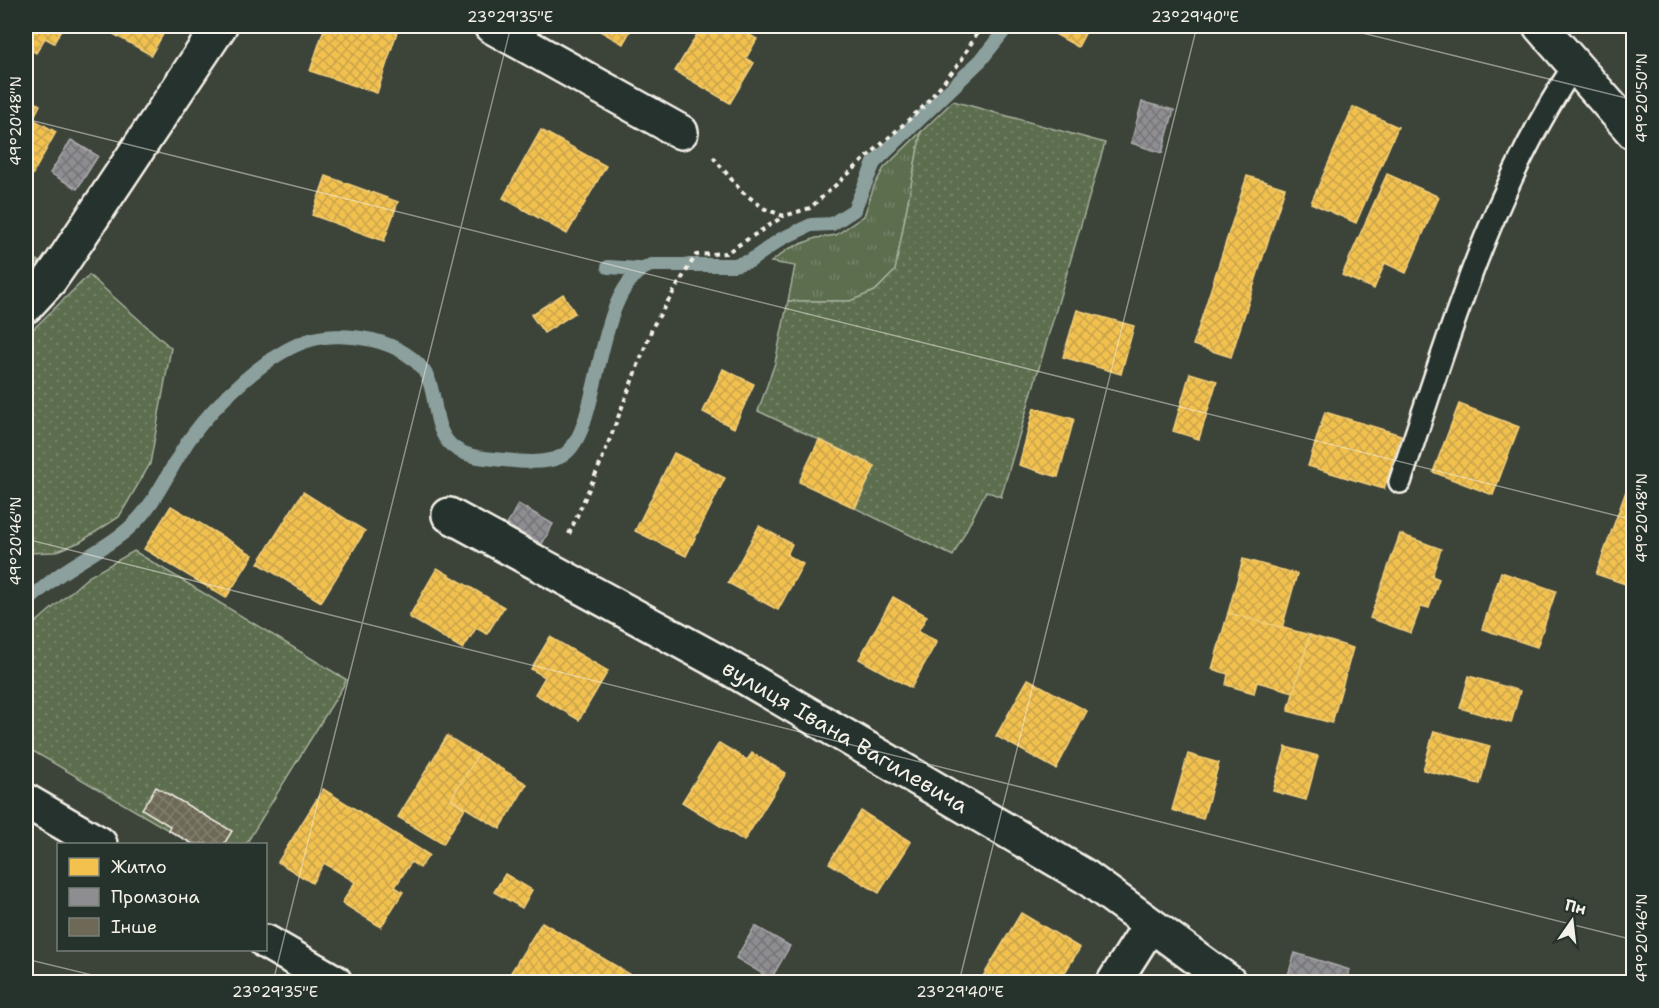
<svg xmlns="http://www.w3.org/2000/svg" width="1659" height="1008" font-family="'Shantell Sans',sans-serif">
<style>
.grass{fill:url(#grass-tufts);stroke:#a8b09c;stroke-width:1.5}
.garden{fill:url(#garden-dots);stroke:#a8b09c;stroke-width:1.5}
.homes{fill:url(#homes-cross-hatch);stroke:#f3cf7c;stroke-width:1.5}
.industry{fill:url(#industry-cross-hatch);stroke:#acabac;stroke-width:1.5}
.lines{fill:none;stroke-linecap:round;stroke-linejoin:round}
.stream{stroke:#8ca09e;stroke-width:14}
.building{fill:url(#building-cross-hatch);stroke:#f4f1e8;stroke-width:1.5}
.lane-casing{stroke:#f4f1e8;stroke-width:26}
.street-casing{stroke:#f4f1e8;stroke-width:38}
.secondary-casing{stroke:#f4f1e8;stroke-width:38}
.path{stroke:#f4f1e8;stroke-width:4;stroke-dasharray:4.5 4.5;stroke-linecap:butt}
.lane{stroke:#26332d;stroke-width:21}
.street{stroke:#26332d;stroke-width:33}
.secondary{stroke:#26332d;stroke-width:33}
.ticks{fill:none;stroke:#f4f1e8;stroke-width:1.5;stroke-opacity:0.45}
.labels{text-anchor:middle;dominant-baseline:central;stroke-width:6;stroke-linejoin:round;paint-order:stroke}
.street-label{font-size:22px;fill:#f4f1e8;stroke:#26332d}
.neatline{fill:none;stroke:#f4f1e8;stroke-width:2}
.ticks-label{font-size:15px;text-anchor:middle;fill:#f4f1e8}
</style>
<defs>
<pattern id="grass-tufts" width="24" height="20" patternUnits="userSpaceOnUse" patternTransform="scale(1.5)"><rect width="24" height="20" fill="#5d6e50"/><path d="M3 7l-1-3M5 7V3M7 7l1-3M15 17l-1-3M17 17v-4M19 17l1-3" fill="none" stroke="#758369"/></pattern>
<pattern id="garden-dots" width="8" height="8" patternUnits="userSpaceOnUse" patternTransform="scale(1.5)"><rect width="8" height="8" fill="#5d6e50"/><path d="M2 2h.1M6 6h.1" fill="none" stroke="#758369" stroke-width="1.8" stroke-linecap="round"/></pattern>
<pattern id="homes-cross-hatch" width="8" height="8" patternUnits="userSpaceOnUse" patternTransform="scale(1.5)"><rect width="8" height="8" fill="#f2c14e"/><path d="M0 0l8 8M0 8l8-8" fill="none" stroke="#c8a34c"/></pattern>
<pattern id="industry-cross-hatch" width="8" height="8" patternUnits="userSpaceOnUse" patternTransform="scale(1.5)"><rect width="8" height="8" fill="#8d8d92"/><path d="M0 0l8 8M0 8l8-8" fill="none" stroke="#757577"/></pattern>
<pattern id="building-cross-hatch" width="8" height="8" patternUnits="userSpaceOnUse" patternTransform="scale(1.5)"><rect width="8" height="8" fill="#6e6956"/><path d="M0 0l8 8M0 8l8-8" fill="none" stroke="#837f6e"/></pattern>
</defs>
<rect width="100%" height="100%" fill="#3c4339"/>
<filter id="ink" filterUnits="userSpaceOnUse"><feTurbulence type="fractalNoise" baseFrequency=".0167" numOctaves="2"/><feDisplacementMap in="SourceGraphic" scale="12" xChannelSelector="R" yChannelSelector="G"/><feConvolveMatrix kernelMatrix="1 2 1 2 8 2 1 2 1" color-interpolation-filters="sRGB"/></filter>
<g filter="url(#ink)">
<!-- grass -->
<g class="grass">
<path d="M921 132 895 271 875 291 850 301H788L795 266 771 262 788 249 816 238 836 235 864 216 874 186 884 168Z"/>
<path d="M26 255 39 261 26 278Z"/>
</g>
<!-- garden -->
<g class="garden">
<path d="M953 101 1105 143 1001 497 986 491 953 556 855 508 875 466 758 411 775 363 788 301H850L875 291 895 271 921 132Z"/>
<path d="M89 275 171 348 150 464 119 517 80 542 55 552 26 553V336Z"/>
<path d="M134 551 347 680 246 844H192L26 747V631L88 577Z"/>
</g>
<!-- homes -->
<g class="homes">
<path d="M26 26H63L54 43 45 38 36 53 26 47Z"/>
<path d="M99 26H168L151 55Z"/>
<path d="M325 26H399L377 93 310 71Z"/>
<path d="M591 26H633L623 44Z"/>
<path d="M702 26H734L757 39 746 58 754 63 730 103 675 71Z"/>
<path d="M1057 26H1089L1078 47 1053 33Z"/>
<path d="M26 97 40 105 33 119 56 132 26 186Z"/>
<path d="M1353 107 1398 127 1356 223 1311 203Z"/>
<path d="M541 130 606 166 567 234 503 198Z"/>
<path d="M1387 174 1439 197 1406 273 1385 263 1374 289 1342 275Z"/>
<path d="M326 176 398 202 384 241 312 215Z"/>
<path d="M1247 176 1285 188 1231 357 1193 345Z"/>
<path d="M563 294 575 313 544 333 531 315Z"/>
<path d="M1077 310 1134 326 1121 374 1063 357Z"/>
<path d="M723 369 754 384 734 428 703 412Z"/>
<path d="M1190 373 1217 381 1199 439 1173 431Z"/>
<path d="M1459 404 1519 427 1493 495 1433 472Z"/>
<path d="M1034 408 1074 419 1058 477 1019 465Z"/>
<path d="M1325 412 1401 435 1384 489 1308 466Z"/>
<path d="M819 440 875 466 855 508 799 482Z"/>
<path d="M674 453 725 478 686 556 635 531Z"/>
<path d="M1633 472H1634V587L1596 574Z"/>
<path d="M303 492 365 531 321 602 258 563Z"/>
<path d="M171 506 253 555 226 598 144 549Z"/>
<path d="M759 526 792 544 787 555 803 564 778 610 728 583Z"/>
<path d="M1400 534 1441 549 1432 576 1439 579 1429 608 1421 606 1411 633 1370 618Z"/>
<path d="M1243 559 1297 574 1282 628 1228 613Z"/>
<path d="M437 568 504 607 487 634 476 628 463 649 409 617Z"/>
<path d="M1501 572 1556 591 1537 647 1482 629Z"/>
<path d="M893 597 927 616 918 632 937 641 911 688 859 659Z"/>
<path d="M1228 613 1310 635 1294 692 1257 682 1254 693 1226 685 1228 674 1212 669Z"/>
<path d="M1310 635 1353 648 1332 723 1288 711Z"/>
<path d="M550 637 608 671 579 720 535 694 545 677 531 669Z"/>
<path d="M1469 676 1520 691 1511 723 1460 708Z"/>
<path d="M1028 679 1087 711 1056 769 996 736Z"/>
<path d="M1434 731 1490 746 1480 784 1423 770Z"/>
<path d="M447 736 478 755 451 799 465 808 443 844 398 817Z"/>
<path d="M719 743 747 760 752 753 786 773 744 841 682 802Z"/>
<path d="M1286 747 1318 756 1306 800 1273 791Z"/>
<path d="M1188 754 1219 763 1203 819 1172 810Z"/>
<path d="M478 755 527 784 500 829 451 799Z"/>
<path d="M323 789 429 855 420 868 411 862 395 887 403 892 381 927 342 903 355 882 324 863 312 883 278 862Z"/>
<path d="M861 811 911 842 879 893 829 863Z"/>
<path d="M505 874 532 890 522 908 494 892Z"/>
<path d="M1021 913 1080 948 1059 982H990L982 978Z"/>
<path d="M542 922 643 982H505Z"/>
</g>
<!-- industry -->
<g class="industry">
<path d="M1142 102 1174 110 1162 153 1131 143Z"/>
<path d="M71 140 98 156 77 189 50 173Z"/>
<path d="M518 504 553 524 542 544 507 525Z"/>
<path d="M755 926 790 946 771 979 736 958Z"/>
<path d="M1295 953 1350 970 1346 982 1286 981Z"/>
</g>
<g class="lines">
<!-- stream -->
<g class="stream">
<path d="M608 267 639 269"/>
<path d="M26 603C37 593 49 582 62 573 83 558 109 546 128 529 157 504 169 468 191 437 216 403 265 356 304 342 340 328 408 339 427 376 438 398 432 427 451 445 465 458 487 458 504 460 522 462 544 464 560 457 604 437 591 287 651 265H734L750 261 781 239 811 225 832 224 854 210 874 163 981 60 1008 26"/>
</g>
</g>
<!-- building -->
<path class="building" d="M156 787 232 831 224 844H193L168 830 170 826 142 809Z"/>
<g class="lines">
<defs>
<path id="lane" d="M1400 482C1448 340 1490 192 1574 66"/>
<g id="street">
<path d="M491 26 681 132"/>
<path d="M26 306 50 280 66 257 220 26"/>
<path id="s1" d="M449 515 719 662 1086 877 1229 982"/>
<path d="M26 801 100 844"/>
<path d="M266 942 335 982"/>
<path d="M1114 982 1150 925"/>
</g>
<path id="secondary" d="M1540 26 1634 133"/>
</defs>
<!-- lane casing -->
<use href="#lane" class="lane-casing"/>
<!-- street casing -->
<use href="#street" class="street-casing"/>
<!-- secondary casing -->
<use href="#secondary" class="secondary-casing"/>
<!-- path -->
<g class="path">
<path d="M713 157 741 191 765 209 784 216 810 208 923 107 961 61 981 26"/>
<path d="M569 534 601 462 653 326 696 255 726 253 784 216"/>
</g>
<!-- lane -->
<use href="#lane" class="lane"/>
<!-- street -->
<use href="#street" class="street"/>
<!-- secondary -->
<use href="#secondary" class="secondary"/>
</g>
</g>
<!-- ticks -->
<path class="ticks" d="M1334 26 1634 100M26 119 1634 520M26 539 1634 940M26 959 121 982M273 982 511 26M959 982 1197 26"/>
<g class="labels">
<!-- street labels -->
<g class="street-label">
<text stroke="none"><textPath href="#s1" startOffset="454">вулиця Івана Вагилевича</textPath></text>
</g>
</g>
<!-- margin -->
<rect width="1659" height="1008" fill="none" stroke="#26332d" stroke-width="66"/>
<!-- legend -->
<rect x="57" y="843" width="210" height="108" fill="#26332d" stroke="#787f78" stroke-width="1.5"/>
<rect x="69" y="858" width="30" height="18" fill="#f2c14e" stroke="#787f78" stroke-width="1.5"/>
<text x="111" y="873" font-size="18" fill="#f4f1e8">Житло</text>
<rect x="69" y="888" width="30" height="18" fill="#8d8d92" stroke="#787f78" stroke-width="1.5"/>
<text x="111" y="903" font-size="18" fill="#f4f1e8">Промзона</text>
<rect x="69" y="918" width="30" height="18" fill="#6e6956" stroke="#787f78" stroke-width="1.5"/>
<text x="111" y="933" font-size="18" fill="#f4f1e8">Інше</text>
<!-- north arrow -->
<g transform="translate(1572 921) rotate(14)" stroke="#26332d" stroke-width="4.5" paint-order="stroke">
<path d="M0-4.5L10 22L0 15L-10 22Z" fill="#f4f1e8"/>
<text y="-9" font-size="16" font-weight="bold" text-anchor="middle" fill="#f4f1e8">Пн</text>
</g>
<rect x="33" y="33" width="1593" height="942" class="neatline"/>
<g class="ticks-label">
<text x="510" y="22">23°29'35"E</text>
<text x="1195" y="22">23°29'40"E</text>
<text transform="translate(1642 98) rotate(-90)" y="5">49°20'50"N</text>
<text transform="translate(16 121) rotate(-90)" y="5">49°20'48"N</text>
<text transform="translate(1642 518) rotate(-90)" y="5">49°20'48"N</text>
<text transform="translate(16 541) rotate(-90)" y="5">49°20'46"N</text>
<text transform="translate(1642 938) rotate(-90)" y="5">49°20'46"N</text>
<text x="275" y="997">23°29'35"E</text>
<text x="960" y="997">23°29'40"E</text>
</g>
</svg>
